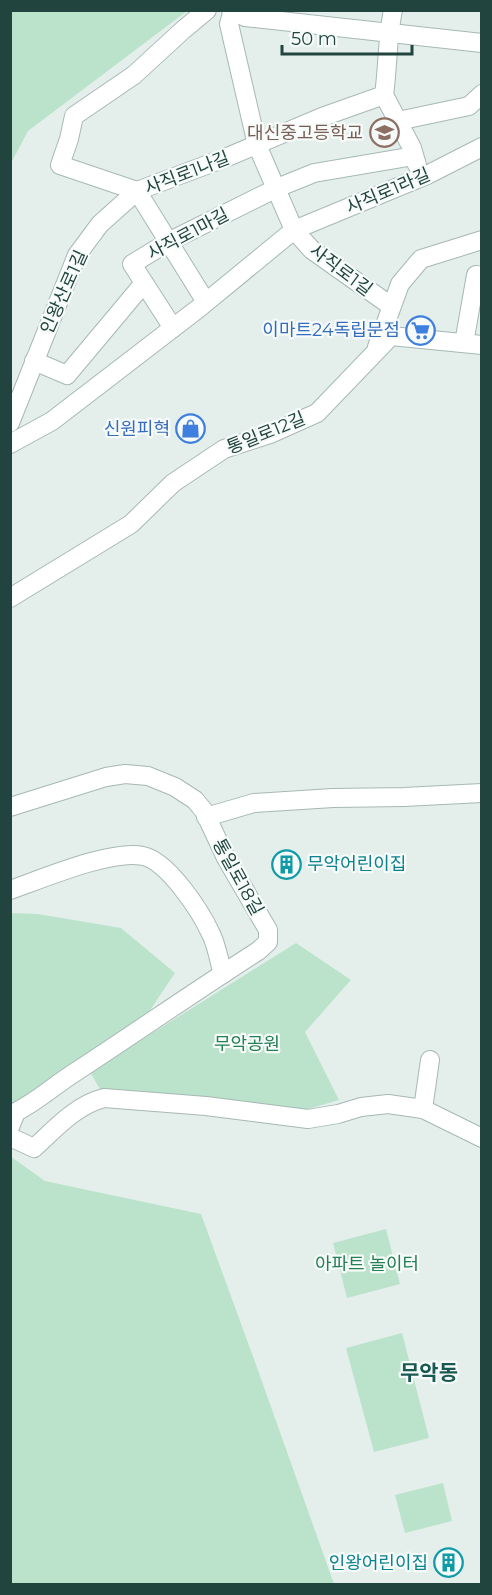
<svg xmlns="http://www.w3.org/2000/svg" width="492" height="1595" font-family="Montserrat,'Noto Sans KR',sans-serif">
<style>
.green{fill:#bbe3cb}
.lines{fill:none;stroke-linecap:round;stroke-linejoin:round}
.minor-casing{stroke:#a6b8b5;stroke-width:20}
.minor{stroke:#fff;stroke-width:18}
.labels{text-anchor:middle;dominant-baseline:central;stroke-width:4.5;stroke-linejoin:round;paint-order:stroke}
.education-label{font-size:18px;fill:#785e54;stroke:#f6fbf9;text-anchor:end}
.street-label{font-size:18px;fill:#21443f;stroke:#f6fbf9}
.shop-label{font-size:18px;fill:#366cbe;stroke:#f6fbf9;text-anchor:end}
.culture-label{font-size:18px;fill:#0d838f;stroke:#f6fbf9;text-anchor:start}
.park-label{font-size:18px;fill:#268055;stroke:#f6fbf9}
.quarter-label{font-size:21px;font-weight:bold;fill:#1a5952;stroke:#f6fbf9}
</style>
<rect width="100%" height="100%" fill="#e4efec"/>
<!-- green -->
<g class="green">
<path d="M11 10H187V11L28 131 11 163Z"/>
<path d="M11 913 38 914 121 928 175 973 138 1028 11 1121Z"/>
<path d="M296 943 351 980 305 1032 339 1100 308 1109 101 1091 90 1072Z"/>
<path d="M10 1156 45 1181 201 1214 259 1373 334 1584H11Z"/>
<path d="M386 1229 400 1284 347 1298 333 1243Z"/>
<path d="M402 1333 429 1438 374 1452 346 1348Z"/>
<path d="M443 1483 452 1521 405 1533 395 1495Z"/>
</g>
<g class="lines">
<defs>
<g id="minor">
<path d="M231 10 245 17 482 43"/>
<path d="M233 10 229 24 257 145 294 230 312 250 391 306"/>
<path d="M384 95 412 148 417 165"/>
<path d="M398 121 469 106 482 94"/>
<path d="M137 191 60 165 69 139 74 116 134 75 183 30 207 10"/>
<path d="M137 191 206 302"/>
<path d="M144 283 173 328"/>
<path d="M464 343 476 275 482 276"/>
<path d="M377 347 400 284 421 259 482 240"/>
<path d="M34 361 67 375 144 283 132 264 168 242 277 188 314 173 414 156"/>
<path d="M10 423 77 255 100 224 137 191 225 158 322 117 384 95C388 67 387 39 393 10"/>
<path d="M10 444 52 421 199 308 294 230 427 175 482 147"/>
<path d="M10 598 131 524 173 483 224 449 270 434 317 413 391 336 482 345"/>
<path d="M10 807 106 777 125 774 148 776 175 787 195 800 204 811 226 858 268 930V942L258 951C197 990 138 1031 77 1071 56 1084 38 1101 16 1112L10 1127"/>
<path d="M206 817 254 803 333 798 404 797 482 793"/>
<path d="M10 890C42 879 112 849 143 856 168 861 201 912 211 934 217 946 219 961 223 974"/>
<path d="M423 1109 430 1060"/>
<path d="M10 1137 34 1148C55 1129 76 1105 104 1098L206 1106 308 1119 338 1114 361 1107 388 1104 423 1109 482 1138"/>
</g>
</defs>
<!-- minor casing -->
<use href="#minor" class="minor-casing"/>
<!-- minor -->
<use href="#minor" class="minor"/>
</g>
<!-- icons -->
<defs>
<symbol id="school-ring" viewBox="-11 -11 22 22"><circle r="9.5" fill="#f6fbf9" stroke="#8d6e63" stroke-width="1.5"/><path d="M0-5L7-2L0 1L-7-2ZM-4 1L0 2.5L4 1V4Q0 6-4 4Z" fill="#8d6e63"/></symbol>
<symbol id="supermarket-ring" viewBox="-11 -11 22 22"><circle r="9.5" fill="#f6fbf9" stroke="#3f7fe0" stroke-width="1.5"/><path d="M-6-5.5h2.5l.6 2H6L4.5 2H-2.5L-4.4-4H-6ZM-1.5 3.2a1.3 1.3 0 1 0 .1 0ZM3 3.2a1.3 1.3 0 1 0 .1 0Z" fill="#3f7fe0"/></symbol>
<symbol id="shop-ring" viewBox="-11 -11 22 22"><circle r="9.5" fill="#f6fbf9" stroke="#3f7fe0" stroke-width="1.5"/><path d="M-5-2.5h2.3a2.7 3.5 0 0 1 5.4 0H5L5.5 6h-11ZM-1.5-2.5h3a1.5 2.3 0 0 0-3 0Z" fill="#3f7fe0"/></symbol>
<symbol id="building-ring" viewBox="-11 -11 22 22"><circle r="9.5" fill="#f6fbf9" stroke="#0f9aa8" stroke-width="1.5"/><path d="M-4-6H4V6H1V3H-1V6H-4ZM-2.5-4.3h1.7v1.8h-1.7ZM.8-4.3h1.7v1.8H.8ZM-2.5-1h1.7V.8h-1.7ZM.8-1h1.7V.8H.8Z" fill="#0f9aa8"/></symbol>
</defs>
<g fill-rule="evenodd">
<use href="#school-ring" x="368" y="116" width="33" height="33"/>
<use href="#supermarket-ring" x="404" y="314" width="33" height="33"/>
<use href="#shop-ring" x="174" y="412" width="33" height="33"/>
<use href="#building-ring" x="270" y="848" width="33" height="33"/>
<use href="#building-ring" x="432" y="1546" width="33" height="33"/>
</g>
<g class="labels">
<!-- education labels -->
<g class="education-label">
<text x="363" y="133">대신중고등학교</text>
</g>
<!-- street labels -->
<g class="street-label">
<text transform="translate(187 173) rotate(-21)">사직로1나길</text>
<text transform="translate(388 191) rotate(-23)">사직로1라길</text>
<text transform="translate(188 234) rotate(-28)">사직로1마길</text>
<text transform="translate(341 270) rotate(37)">사직로1길</text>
<text transform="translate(64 292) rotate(-66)">인왕산로1길</text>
<text transform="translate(266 433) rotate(-22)">통일로12길</text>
<text transform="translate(238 877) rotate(61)">통일로18길</text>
</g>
<!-- shop labels -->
<g class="shop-label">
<text x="400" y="330">이마트24독립문점</text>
<text x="170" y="429">신원피혁</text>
</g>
<!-- culture labels -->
<g class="culture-label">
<text x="307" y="864">무악어린이집</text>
<text x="428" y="1563" text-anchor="end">인왕어린이집</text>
</g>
<!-- park labels -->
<g class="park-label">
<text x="247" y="1044">무악공원</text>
<text x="367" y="1264">아파트 놀이터</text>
</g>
<!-- quarter labels -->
<g class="quarter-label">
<text x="429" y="1372">무악동</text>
</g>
</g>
<!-- border -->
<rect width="492" height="1595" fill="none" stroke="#21443f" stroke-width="24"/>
<!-- scale -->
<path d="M282 45v9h130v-9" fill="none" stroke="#21443f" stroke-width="3"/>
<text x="291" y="45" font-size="18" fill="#21443f" stroke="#f6fbf9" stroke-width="4.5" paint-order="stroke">50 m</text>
</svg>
